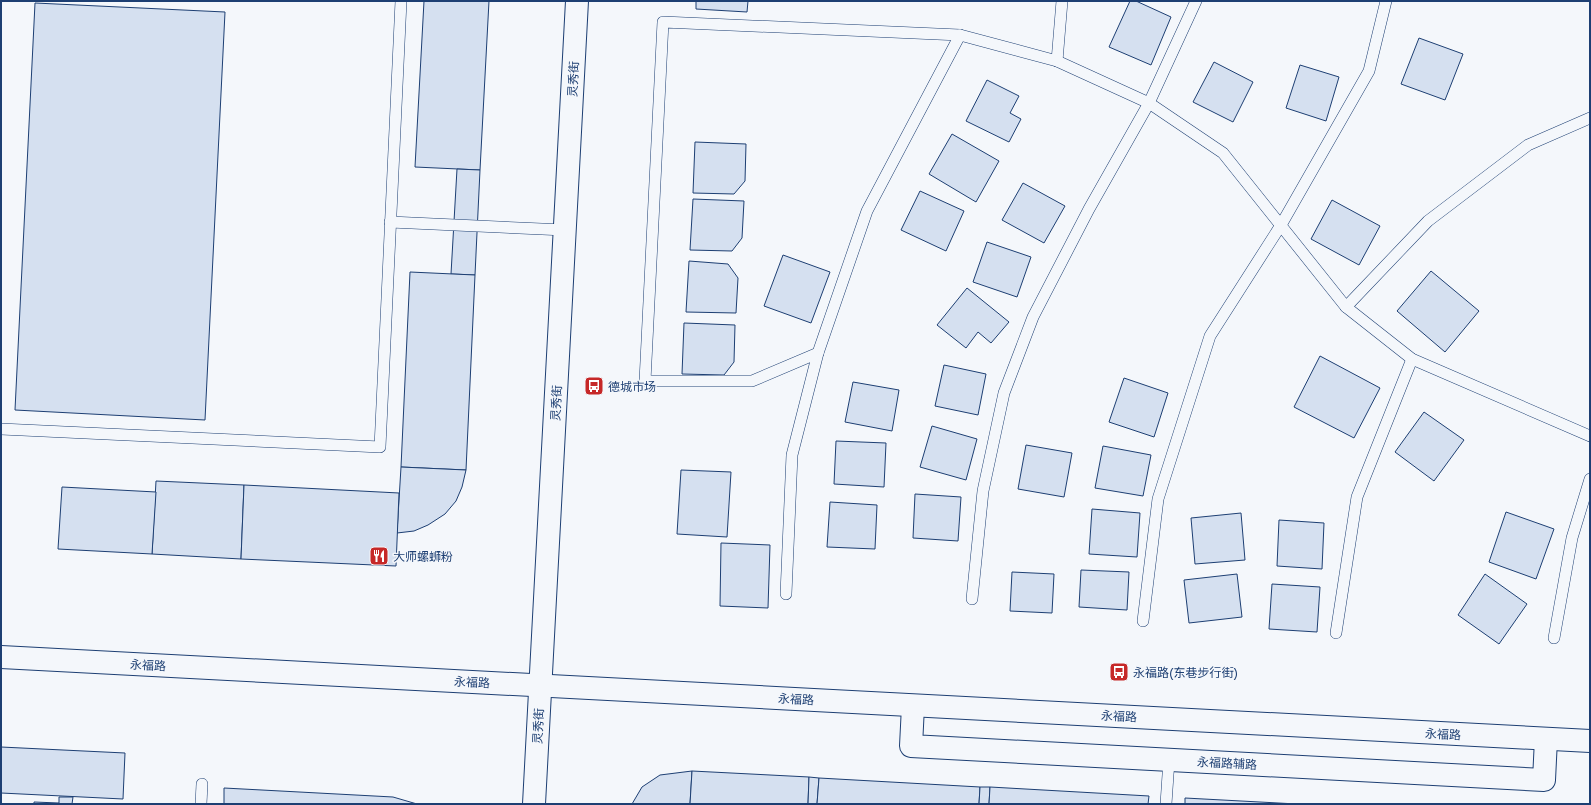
<svg xmlns="http://www.w3.org/2000/svg" width="1591" height="805" font-family="'Golos Text','Noto Sans SC',sans-serif">
<style>
.building{fill:#d5e0f0;stroke:#1d3f73}
.lines{fill:none;stroke-linecap:round;stroke-linejoin:round}
.service-casing{stroke:#1d3f73;stroke-width:12}
.minor-casing{stroke:#1d3f73;stroke-width:24}
.tertiary-casing{stroke:#1d3f73;stroke-width:24}
.secondary-casing{stroke:#1d3f73;stroke-width:24}
.service{stroke:#f4f7fb;stroke-width:11}
.minor{stroke:#f4f7fb;stroke-width:22}
.tertiary{stroke:#f4f7fb;stroke-width:22}
.secondary{stroke:#f4f7fb;stroke-width:22}
.labels{text-anchor:middle;dominant-baseline:central;stroke-width:3;stroke-linejoin:round;paint-order:stroke}
.street-label{font-size:12px;fill:#1d3f73;stroke:#f4f7fb}
.poi-label{font-size:12px;fill:#1d3f73;stroke:#f4f7fb;text-anchor:start}
</style>
<rect width="100%" height="100%" fill="#f4f7fb"/>
<!-- building -->
<g class="building">
<path d="M424 1H489L480 170 415 167Z"/>
<path d="M696 1H748L747 12 696 9Z"/>
<path d="M1130 1H1136L1171 17 1151 65 1109 47Z"/>
<path d="M35 3 225 12 205 420 15 410Z"/>
<path d="M1419 38 1463 54 1445 100 1401 84Z"/>
<path d="M1214 62 1253 82 1233 122 1193 102Z"/>
<path d="M1300 65 1339 77 1326 121 1286 108Z"/>
<path d="M987 80 1019 96 1010 113 1021 119 1009 142 966 121Z"/>
<path d="M952 134 999 161 976 202 929 174Z"/>
<path d="M695 142 746 144 745 181 734 194 693 193Z"/>
<path d="M457 169 480 170 475 275 451 274Z"/>
<path d="M1023 183 1065 206 1044 243 1002 220Z"/>
<path d="M920 191 964 211 946 251 901 230Z"/>
<path d="M693 199 744 201 742 238 732 251 690 250Z"/>
<path d="M1332 200 1380 226 1359 265 1311 239Z"/>
<path d="M987 242 1031 257 1017 297 973 282Z"/>
<path d="M783 255 830 272 811 323 764 306Z"/>
<path d="M689 261 728 264 738 278 736 313 686 312Z"/>
<path d="M1431 271 1479 311 1445 352 1397 311Z"/>
<path d="M410 272 475 275 466 470 401 467Z"/>
<path d="M967 288 1009 322 991 343 978 332 966 348 937 325Z"/>
<path d="M684 323 735 325 734 362 724 375 682 374Z"/>
<path d="M1320 356 1380 388 1354 438 1294 407Z"/>
<path d="M944 365 986 374 978 415 935 406Z"/>
<path d="M1124 378 1168 393 1154 437 1109 422Z"/>
<path d="M853 382 899 390 892 431 845 422Z"/>
<path d="M1424 412 1464 440 1434 481 1395 452Z"/>
<path d="M932 426 977 439 966 480 920 467Z"/>
<path d="M836 441 886 443 884 487 834 484Z"/>
<path d="M1026 445 1072 453 1064 497 1018 489Z"/>
<path d="M1103 446 1151 455 1143 496 1095 488Z"/>
<path d="M401 467 466 470 462 487 456 501 445 514 428 525 414 531 397 533Z"/>
<path d="M681 470 731 472 727 537 677 534Z"/>
<path d="M156 481 244 485 241 559 152 554Z"/>
<path d="M244 485 399 493 396 566 241 559Z"/>
<path d="M62 487 156 492 152 554 58 549Z"/>
<path d="M915 494 961 497 958 541 913 538Z"/>
<path d="M830 502 877 505 875 549 827 547Z"/>
<path d="M1092 509 1140 513 1137 557 1089 554Z"/>
<path d="M1506 512 1554 529 1536 579 1489 562Z"/>
<path d="M1241 513 1245 560 1195 564 1191 518Z"/>
<path d="M1279 520 1324 523 1322 569 1277 566Z"/>
<path d="M721 543 770 545 768 608 720 606Z"/>
<path d="M1081 570 1129 572 1127 610 1079 607Z"/>
<path d="M1012 572 1054 574 1052 613 1010 611Z"/>
<path d="M1237 574 1242 617 1189 623 1184 580Z"/>
<path d="M1485 574 1527 604 1499 644 1458 615Z"/>
<path d="M1272 584 1320 587 1317 632 1269 629Z"/>
<path d="M1 747 125 753 123 799 1 793Z"/>
<path d="M692 771 690 804H632L642 787 660 775Z"/>
<path d="M692 771 809 777 808 804H690Z"/>
<path d="M809 777 819 778 817 804H808Z"/>
<path d="M819 778 980 787 979 804H817Z"/>
<path d="M980 787H990L989 804H979Z"/>
<path d="M990 787 1149 796 1148 804H989Z"/>
<path d="M224 788 393 797 417 804H224Z"/>
<path d="M59 797H73L72 804H34V802L59 803Z"/>
<path d="M1185 798 1297 804H1185Z"/>
</g>
<g class="lines">
<defs>
<g id="service">
<path d="M1057 61 1062 1"/>
<path d="M390 222 565 230"/>
<path d="M1346 307 1428 221 1528 145 1590 118"/>
<path d="M818 353 752 381H645L663 22 960 35 1057 61 1149 103 1223 153 1346 307 1412 359 1590 436"/>
<path d="M1 429 380 447 401 1"/>
<path d="M786 594 792 455 818 353 867 211 960 35"/>
<path d="M972 599 983 491 1004 393 1033 317 1089 209 1149 103 1196 1"/>
<path d="M1143 621 1158 499 1210 336 1281 225 1369 71 1386 1"/>
<path d="M1336 633 1357 497 1412 359"/>
<path d="M1554 638 1572 538 1590 479"/>
<path d="M201 804 202 784"/>
<path d="M1166 804 1169 760"/>
</g>
<path id="minor" d="M913 706 911 746 1544 780 1546 739"/>
<path id="tertiary" d="M1 657 1590 741"/>
<path id="secondary" d="M534 804 577 1"/>
</defs>
<!-- service casing -->
<use href="#service" class="service-casing"/>
<!-- minor casing -->
<use href="#minor" class="minor-casing"/>
<!-- tertiary casing -->
<use href="#tertiary" class="tertiary-casing"/>
<!-- secondary casing -->
<use href="#secondary" class="secondary-casing"/>
<!-- service -->
<use href="#service" class="service"/>
<!-- minor -->
<use href="#minor" class="minor"/>
<!-- tertiary -->
<use href="#tertiary" class="tertiary"/>
<!-- secondary -->
<use href="#secondary" class="secondary"/>
</g>
<!-- icons -->
<defs>
<symbol id="bus-square" viewBox="-11 -11 22 22"><rect x="-9" y="-9" width="18" height="18" rx="4" fill="#c62828" stroke="#f4f7fb"/><path d="M-5-6H5V4H4V6H2V4H-2V6H-4V4H-5ZM-3.5-4V0h7V-4ZM-3.5 1.2v1.5H-2V1.2ZM2 1.2v1.5H3.5V1.2Z" fill="#fff"/></symbol>
<symbol id="restaurant-square" viewBox="-11 -11 22 22"><rect x="-9" y="-9" width="18" height="18" rx="4" fill="#c62828" stroke="#f4f7fb"/><path d="M-5-6h1v4h1v-4h1v4h1v-4h1v5L-1.5 .5V6h-2V.5L-5-1ZM5-6V6H3V1.5H1.5Q1.5-4 5-6Z" fill="#fff"/></symbol>
</defs>
<g fill-rule="evenodd">
<use href="#bus-square" x="583" y="375" width="22" height="22"/>
<use href="#restaurant-square" x="368" y="545" width="22" height="22"/>
<use href="#bus-square" x="1108" y="661" width="22" height="22"/>
</g>
<g class="labels">
<!-- street labels -->
<g class="street-label">
<text transform="translate(573 79) rotate(-87)">灵秀街</text>
<text transform="translate(556 403) rotate(-87)">灵秀街</text>
<text transform="translate(148 665) rotate(3)">永福路</text>
<text transform="translate(472 682) rotate(3)">永福路</text>
<text transform="translate(796 699) rotate(3)">永福路</text>
<text transform="translate(1119 716) rotate(3)">永福路</text>
<text transform="translate(538 726) rotate(-87)">灵秀街</text>
<text transform="translate(1443 734) rotate(3)">永福路</text>
<text transform="translate(1227 763) rotate(3)">永福路辅路</text>
</g>
<!-- poi labels -->
<g class="poi-label">
<text x="608" y="386">德城市场</text>
<text x="393" y="556">大师螺蛳粉</text>
<text x="1133" y="672">永福路(东巷步行街)</text>
</g>
</g>
<!-- border -->
<rect width="1591" height="805" fill="none" stroke="#1d3f73" stroke-width="4"/>
</svg>
